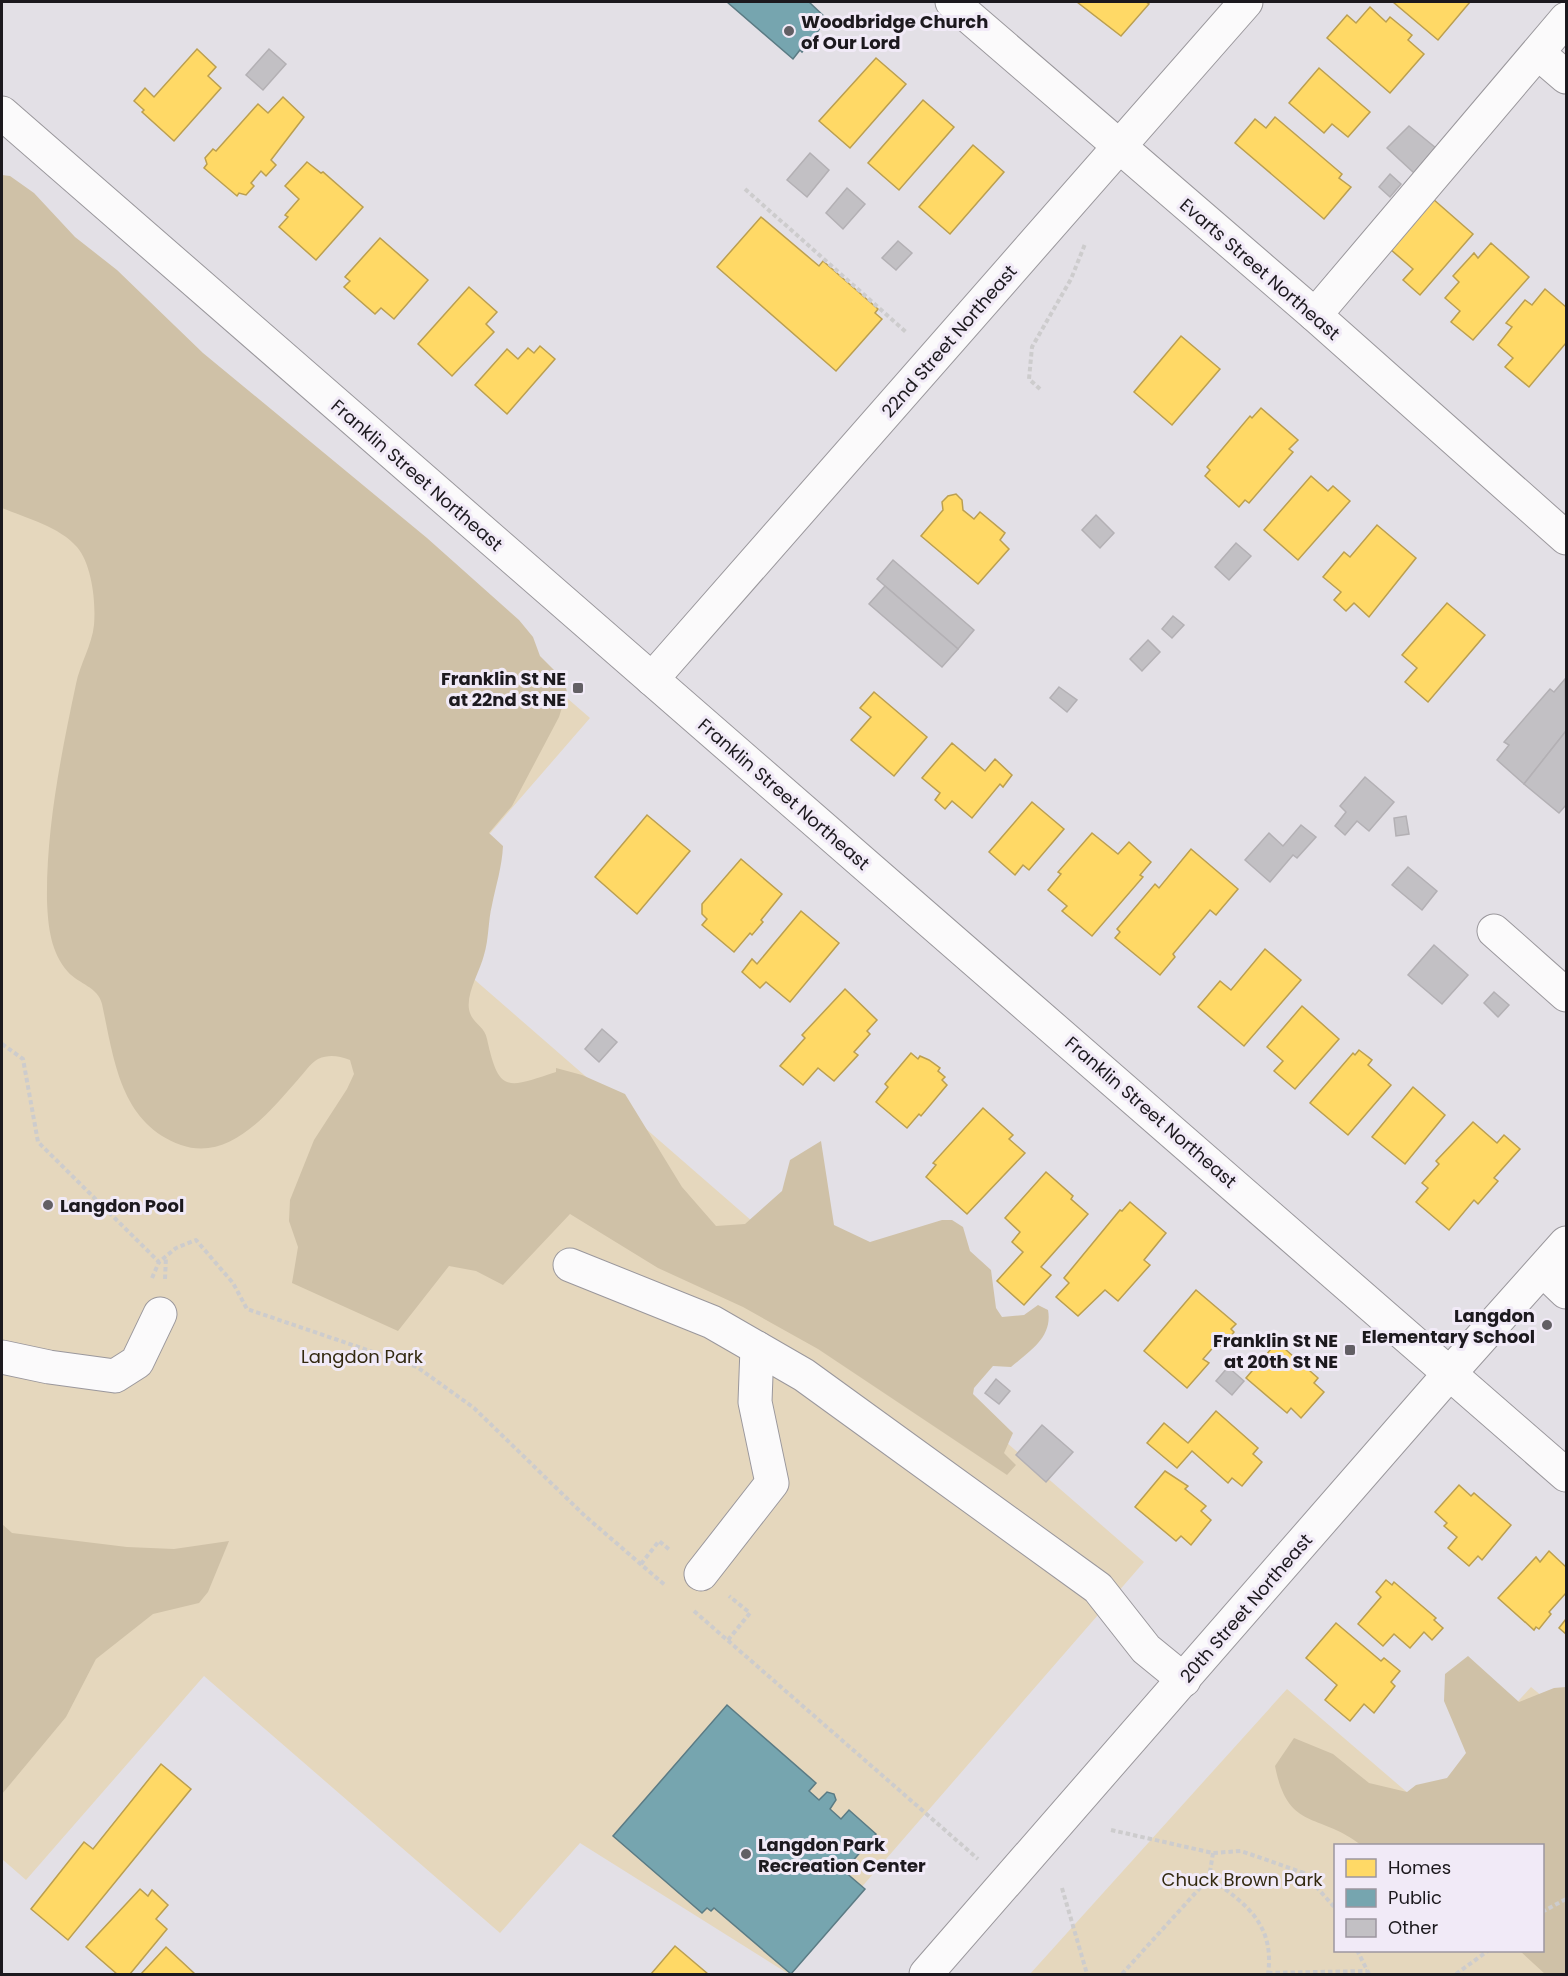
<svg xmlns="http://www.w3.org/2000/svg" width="1568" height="1976" font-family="Poppins,sans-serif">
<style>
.green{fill:#e5d7bd;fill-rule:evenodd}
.forest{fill:#cfc1a7}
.homes{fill:#ffd966;stroke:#bb9f50;stroke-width:1.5}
.public{fill:#76a5af;stroke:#5b7b84;stroke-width:1.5}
.building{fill:#c2c0c4;stroke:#b3b0b4;stroke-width:1.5}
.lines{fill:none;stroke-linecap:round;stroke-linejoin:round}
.minor-casing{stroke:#9a979c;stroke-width:35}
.path{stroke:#cdcccd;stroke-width:4;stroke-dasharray:4.5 3;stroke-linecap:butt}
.minor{stroke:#fbfafb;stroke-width:33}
.poi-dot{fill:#625f64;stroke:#f1eaf7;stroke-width:2}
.labels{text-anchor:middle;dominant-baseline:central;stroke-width:6;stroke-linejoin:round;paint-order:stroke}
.poi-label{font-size:18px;font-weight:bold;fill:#1c191e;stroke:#f1eaf7;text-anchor:start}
.street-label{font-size:18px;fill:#1c191e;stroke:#f1eaf7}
.park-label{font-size:18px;fill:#332910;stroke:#f1eaf7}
</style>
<rect width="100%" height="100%" fill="#e3e0e6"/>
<!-- green -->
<g class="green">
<path d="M2 207 590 718 421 913 422 934 1144 1562 787 1973 580 1843 500 1933 204 1676 26 1880 2 1859Z"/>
<path d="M1531 1687 1566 1716V1974H1030L1287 1689 1423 1806ZM1336 1846H1542V1950H1336Z"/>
</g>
<!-- forest -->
<g class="forest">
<path d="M2 175 10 176 34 193 75 237 117 270 203 353 427 538 519 620 533 637 540 656 564 680 567 692 559 717 512 806 489 833 503 846C502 867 496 885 492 905 488 921 489 939 484 955 480 972 464 996 470 1013 473 1023 485 1027 487 1039 499 1094 507 1088 556 1072V1068L582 1075 625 1094 682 1187 716 1226 745 1224 782 1191 790 1160 821 1141 834 1225 870 1242 942 1220H952L963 1227 970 1251 991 1270 996 1308 1002 1317 1024 1315 1038 1305 1048 1310C1053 1337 1030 1351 1011 1367L993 1366 974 1388 973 1394 1013 1433 1004 1453 1016 1465 1007 1475 818 1349 743 1307 658 1268 570 1214 503 1285 476 1271 449 1266 398 1331 292 1283 298 1247 289 1221 290 1200 314 1140 347 1089 354 1074 350 1060C338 1056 330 1054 318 1059 310 1063 302 1076 295 1083 268 1114 228 1162 181 1145 120 1123 114 1059 102 1004 98 987 79 984 68 972 51 953 48 927 47 901 46 829 61 755 76 684 80 664 92 645 94 625 96 602 92 565 77 547 60 527 26 518 2 508Z"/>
<path d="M2 1524 12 1533 127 1547 174 1549 229 1541 208 1592 199 1603 153 1614 96 1659 66 1717 2 1794Z"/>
<path d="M1468 1656 1519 1702 1554 1688 1566 1687V1974H1545L1520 1951 1542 1950V1846L1361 1845C1319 1812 1288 1832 1275 1766L1294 1738 1333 1754 1369 1783 1407 1792 1416 1785 1447 1778 1466 1753 1444 1701 1445 1674Z"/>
</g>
<!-- homes -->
<g class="homes">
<path d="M1077 2H1146L1149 4 1121 36Z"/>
<path d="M1393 2H1470L1438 40Z"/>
<path d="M1370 7 1386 22 1390 17 1412 35 1408 40 1424 54 1390 93 1327 38 1347 15 1356 23Z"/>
<path d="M197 49 216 67 208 76 221 88 174 141 142 112 144 110 134 101 145 88 154 97Z"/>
<path d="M876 58 906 84 850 148 819 121Z"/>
<path d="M1319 68 1370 112 1348 137 1332 124 1324 133 1289 103Z"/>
<path d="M283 97 304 117 271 160 276 165 266 176 261 171 251 183 254 186 246 195 239 193 237 196 204 168 207 164 205 158 213 149 216 151 258 104 268 113Z"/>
<path d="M923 100 954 127 899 190 868 163Z"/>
<path d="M1275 117 1342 174 1339 178 1351 187 1324 219 1235 143 1255 119 1266 128Z"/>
<path d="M973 145 1004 172 950 234 919 207Z"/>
<path d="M307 162 321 173 323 172 363 207 316 260 279 227 288 217 285 215 299 199 285 186Z"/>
<path d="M1433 199 1473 234 1420 295 1403 280 1413 269 1390 249Z"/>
<path d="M761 217 819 266 823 261 878 309 875 313 882 319 836 371 717 267Z"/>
<path d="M380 238 428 280 394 319 381 308 375 314 344 287 350 281 345 277Z"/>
<path d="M1491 243 1529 277 1473 340 1451 322 1460 311 1445 298 1459 282 1453 276 1474 253 1478 258Z"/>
<path d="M469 287 497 312 486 324 494 332 452 376 418 344Z"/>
<path d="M1545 289 1566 307V343L1529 387 1505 367 1513 358 1498 345 1512 327 1506 323 1525 300 1532 305Z"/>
<path d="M1181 336 1220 369 1172 425 1134 392Z"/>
<path d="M540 346 555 359 507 414 475 385 507 349 518 359 528 348 534 353Z"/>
<path d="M1261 408 1298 440 1289 449 1293 452 1249 503 1245 500 1239 507 1205 476 1210 470 1207 467 1250 416 1252 418Z"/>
<path d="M1311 476 1328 491 1333 486 1350 501 1298 560 1264 530Z"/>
<path d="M956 494 962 500 963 510 974 519 980 512 1005 533 1000 540 1009 549 978 584 921 536 943 510 942 502 948 496Z"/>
<path d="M1377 525 1416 558 1369 617 1354 603 1346 611 1334 600 1341 592 1323 577 1344 552 1350 557Z"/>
<path d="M1447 603 1485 635 1428 702 1405 682 1417 668 1402 655Z"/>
<path d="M874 692 927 737 894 776 851 740 871 717 860 708Z"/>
<path d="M952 743 985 771 995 759 1012 775 1003 787 1000 784 972 818 952 801 945 809 935 800 940 793 922 778Z"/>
<path d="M1032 802 1064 829 1029 870 1023 865 1015 875 989 852Z"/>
<path d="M647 815 690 851 637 914 595 877Z"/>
<path d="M1092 833 1118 854 1129 842 1151 862 1140 875 1143 877 1092 936 1062 911 1067 906 1048 890 1061 874 1058 872Z"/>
<path d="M1191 849 1238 889 1216 915 1210 910 1173 954 1175 957 1160 975 1115 938 1120 932 1117 929 1155 884 1159 888Z"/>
<path d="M741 859 782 894 761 920 763 922 752 935 750 933 734 952 702 925 707 919 702 914V904Z"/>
<path d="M801 911 839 943 790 1002 766 982 760 988 742 972 752 959 757 964Z"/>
<path d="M1265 949 1301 980 1244 1046 1198 1007 1220 981 1231 990Z"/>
<path d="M845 989 877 1020 867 1031 870 1034 854 1052 858 1055 834 1081 818 1068 803 1085 780 1066 805 1038 802 1035Z"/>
<path d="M1302 1006 1339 1039 1295 1089 1274 1071 1283 1061 1267 1047Z"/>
<path d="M1359 1050 1372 1060 1368 1065 1391 1085 1348 1135 1310 1103 1353 1053 1355 1055Z"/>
<path d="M911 1053 918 1059 920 1056 929 1060 940 1068 938 1071 945 1077 942 1080 947 1085 921 1116 919 1114 907 1128 876 1102 888 1087 885 1084Z"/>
<path d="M1413 1087 1445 1115 1405 1164 1372 1137Z"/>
<path d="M983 1108 1013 1135 1009 1139 1025 1153 967 1214 926 1177 936 1165 933 1163Z"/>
<path d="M1473 1122 1497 1143 1504 1135 1520 1149 1494 1178 1498 1181 1478 1204 1474 1200 1449 1230 1416 1202 1428 1188 1422 1183 1439 1164 1436 1161Z"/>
<path d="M1046 1172 1073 1196 1071 1199 1088 1214 1041 1267 1051 1275 1024 1305 997 1281 1023 1252 1012 1242 1020 1232 1005 1218Z"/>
<path d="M1130 1202 1166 1233 1144 1260 1150 1265 1118 1301 1105 1290 1078 1316 1056 1297 1069 1283 1064 1278 1120 1210 1122 1211Z"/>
<path d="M1196 1290 1236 1324 1231 1329 1234 1332 1222 1347 1217 1343 1203 1359 1209 1363 1187 1388 1144 1351Z"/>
<path d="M1277 1342 1318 1378 1314 1383 1324 1392 1301 1418 1291 1408 1287 1413 1246 1378Z"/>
<path d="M1216 1411 1258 1448 1253 1454 1262 1462 1242 1486 1232 1478 1228 1483 1192 1451 1177 1468 1147 1443 1164 1423 1188 1443Z"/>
<path d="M1165 1471 1188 1486 1185 1489 1206 1506 1201 1511 1211 1520 1191 1545 1181 1536 1176 1541 1135 1507Z"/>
<path d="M1459 1485 1471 1496 1474 1493 1511 1525 1482 1560 1478 1556 1469 1566 1448 1548 1457 1537 1444 1526 1447 1523 1435 1512Z"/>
<path d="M1549 1551 1566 1567V1593L1549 1612 1551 1614 1539 1629 1536 1627 1534 1630 1498 1598 1536 1557 1540 1562Z"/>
<path d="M1386 1580 1392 1585 1394 1582 1436 1618 1434 1620 1443 1628 1432 1640 1424 1632 1410 1648 1394 1634 1383 1646 1358 1624 1381 1597 1376 1592Z"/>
<path d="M1566 1619V1634L1559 1628Z"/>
<path d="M1336 1623 1381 1661 1384 1658 1400 1671 1391 1682 1395 1686 1374 1713 1364 1704 1350 1721 1325 1700 1337 1685 1306 1658Z"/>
<path d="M161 1764 191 1789 68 1940 31 1909 84 1842 93 1849Z"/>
<path d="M140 1889 148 1896 152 1890 168 1905 156 1919 167 1929 130 1974H117L86 1947Z"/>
<path d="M675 1946 708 1974H651Z"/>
<path d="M166 1947 195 1974H141Z"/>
</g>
<!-- public -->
<g class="public">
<path d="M727 2H809L827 19 802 52 800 50 793 59Z"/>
<path d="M727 1705 816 1783 809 1791 819 1800 827 1792 834 1794 836 1800 830 1809 841 1819 849 1810 876 1834 844 1871 865 1889 791 1974 714 1908 711 1911 707 1908 702 1913 613 1836Z"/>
</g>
<!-- building -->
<g class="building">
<path d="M269 49 286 64 263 90 246 75Z"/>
<path d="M1409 126 1436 148 1414 173 1387 148Z"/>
<path d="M810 153 829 170 807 197 787 180Z"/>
<path d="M1390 174 1401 184 1390 197 1379 187Z"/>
<path d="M847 188 865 204 843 229 826 213Z"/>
<path d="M898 241 912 253 896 270 882 258Z"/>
<path d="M1096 515 1114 533 1100 548 1082 530Z"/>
<path d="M1236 543 1251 556 1229 580 1215 567Z"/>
<path d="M893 560 974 630 958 649 877 579Z"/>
<path d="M885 586 958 649 942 667 869 604Z"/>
<path d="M1173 616 1184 625 1172 638 1162 629Z"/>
<path d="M1148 640 1160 652 1142 671 1130 659Z"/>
<path d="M1565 679 1566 731 1524 784 1497 760 1509 745 1504 742 1550 689 1554 692Z"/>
<path d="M1059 687 1077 700 1067 712 1050 698Z"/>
<path d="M1566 731V805L1559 813 1524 784Z"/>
<path d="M1365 777 1394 802 1369 831 1357 821 1345 835 1335 826 1346 812 1340 806Z"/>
<path d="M1406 816 1409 834 1396 836 1394 818Z"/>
<path d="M1301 825 1316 837 1297 858 1293 855 1270 882 1245 860 1269 833 1283 846Z"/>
<path d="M1408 867 1437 891 1422 910 1392 885Z"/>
<path d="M1434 945 1468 975 1442 1004 1408 975Z"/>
<path d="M1494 992 1509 1005 1498 1017 1484 1003Z"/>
<path d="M602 1029 617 1042 599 1062 585 1049Z"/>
<path d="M1228 1367 1244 1381 1232 1395 1216 1381Z"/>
<path d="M996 1379 1010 1391 999 1404 985 1393Z"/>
<path d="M1042 1425 1073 1452 1046 1482 1016 1455Z"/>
</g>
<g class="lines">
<defs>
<g id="minor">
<path d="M952 2 1315 315 1566 538"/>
<path d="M1538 53 1566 77"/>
<path d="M2 113 1566 1475"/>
<path d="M1315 315 1566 19"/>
<path d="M652 679 1246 2"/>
<path d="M1494 931 1566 995"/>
<path d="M570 1265 712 1322 804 1375 1098 1588 1146 1649 1184 1680"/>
<path d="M1543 1270 1566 1292"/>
<path d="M2 1357 49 1367 115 1376 137 1362 160 1314"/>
<path d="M701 1574 772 1483 755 1402 757 1348"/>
<path d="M926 1974 1450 1373 1566 1243"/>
</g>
</defs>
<!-- minor casing -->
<use href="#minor" class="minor-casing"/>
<!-- path -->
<g class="path">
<path d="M745 189 906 332"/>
<path d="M1040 389 1029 379 1032 347 1071 279 1085 244"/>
<path d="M2 1044 23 1059 38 1142 159 1262 176 1248 196 1240 233 1283 247 1309 417 1367 474 1408 585 1516 666 1586"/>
<path d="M152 1278 159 1262"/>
<path d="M165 1279 166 1257"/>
<path d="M641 1564 659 1541 671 1551"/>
<path d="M694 1611 978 1859"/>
<path d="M728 1640 750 1613 729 1596"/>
<path d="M1111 1830 1213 1853 1241 1851 1304 1873 1336 1909"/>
<path d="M1213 1853 1209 1878C1246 1903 1275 1925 1268 1974"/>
<path d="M1062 1888 1087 1974"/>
<path d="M1542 1912 1566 1899"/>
<path d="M1357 1950 1369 1974"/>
<path d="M1268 1973 1367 1971"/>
<path d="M1122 1974 1209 1878"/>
<path d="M1456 1974 1489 1950"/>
</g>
<!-- minor -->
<use href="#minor" class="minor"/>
</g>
<!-- markers -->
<g class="poi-dot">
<circle cx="789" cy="31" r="6"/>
<rect x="572" y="682" width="12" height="12" rx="3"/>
<circle cx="48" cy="1205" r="6"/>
<circle cx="1547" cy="1325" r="6"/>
<rect x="1344" y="1344" width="12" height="12" rx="3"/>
<circle cx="746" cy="1854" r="6"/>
</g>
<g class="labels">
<!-- poi labels -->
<g class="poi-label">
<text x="801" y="21">Woodbridge Church<tspan x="801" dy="21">of Our Lord</tspan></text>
<text x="566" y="678" text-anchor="end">Franklin St NE<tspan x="566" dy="21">at 22nd St NE</tspan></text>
<text x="60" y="1205">Langdon Pool</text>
<text x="1535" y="1315" text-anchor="end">Langdon<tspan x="1535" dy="21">Elementary School</tspan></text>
<text x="1338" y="1340" text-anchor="end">Franklin St NE<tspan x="1338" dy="21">at 20th St NE</tspan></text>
<text x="758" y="1844">Langdon Park<tspan x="758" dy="21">Recreation Center</tspan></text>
</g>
<!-- street labels -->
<g class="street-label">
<text transform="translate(1260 269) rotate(41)">Evarts Street Northeast</text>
<text transform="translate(949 341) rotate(-49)">22nd Street Northeast</text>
<text transform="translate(417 475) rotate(41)">Franklin Street Northeast</text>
<text transform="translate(784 794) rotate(41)">Franklin Street Northeast</text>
<text transform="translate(1151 1112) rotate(41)">Franklin Street Northeast</text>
<text transform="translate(1246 1608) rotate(-49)">20th Street Northeast</text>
</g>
<!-- park labels -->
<g class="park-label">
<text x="362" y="1356">Langdon Park</text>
<text x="1242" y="1879">Chuck Brown Park</text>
</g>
</g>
<!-- border -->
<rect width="1568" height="1976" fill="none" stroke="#1c191e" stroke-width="6"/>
<!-- legend -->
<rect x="1334" y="1844" width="210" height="108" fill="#f1eaf7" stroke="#9c96a0" stroke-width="1.5"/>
<rect x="1346" y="1859" width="30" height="18" fill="#ffd966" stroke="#9c96a0" stroke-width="1.5"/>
<text x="1388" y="1874" font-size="18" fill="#1c191e">Homes</text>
<rect x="1346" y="1889" width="30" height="18" fill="#76a5af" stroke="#9c96a0" stroke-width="1.5"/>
<text x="1388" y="1904" font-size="18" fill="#1c191e">Public</text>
<rect x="1346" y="1919" width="30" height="18" fill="#c2c0c4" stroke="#9c96a0" stroke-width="1.5"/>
<text x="1388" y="1934" font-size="18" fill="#1c191e">Other</text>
</svg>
